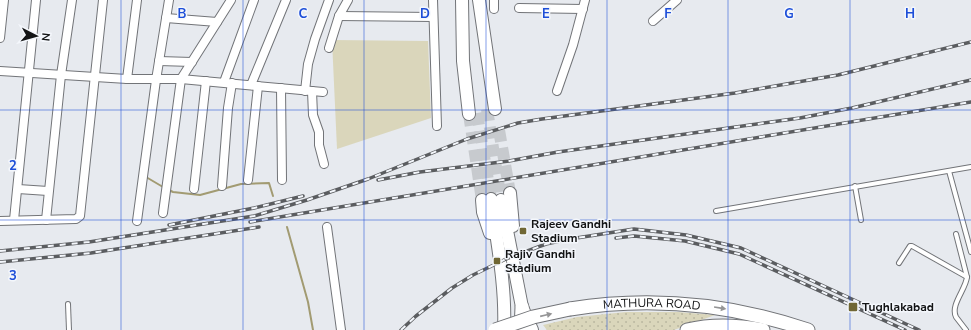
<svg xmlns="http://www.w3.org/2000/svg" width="971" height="330" font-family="'Nunito Sans',sans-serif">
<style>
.green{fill:#dad6bb}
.park{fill:url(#park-dots)}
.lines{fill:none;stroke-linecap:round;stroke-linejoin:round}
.stream{stroke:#a29b72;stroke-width:2}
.primary-tunnel{stroke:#c7cace;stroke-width:12;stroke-dasharray:12 6;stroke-linecap:butt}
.service-casing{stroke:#727478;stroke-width:6}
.minor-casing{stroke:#727478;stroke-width:10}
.primary-casing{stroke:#727478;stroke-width:14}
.trunk-casing{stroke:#727478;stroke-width:15}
.service{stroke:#fff;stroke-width:4}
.minor{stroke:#fff;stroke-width:8}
.primary{stroke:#fff;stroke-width:12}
.trunk{stroke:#fff;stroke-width:13}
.rail-casing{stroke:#5b5d60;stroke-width:3.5}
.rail{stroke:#f4f7fc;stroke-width:2;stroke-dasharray:6;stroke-linecap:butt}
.trunk-bridge-casing{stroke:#727478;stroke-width:15;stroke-linecap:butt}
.trunk-bridge{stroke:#fff;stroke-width:13}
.oneway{fill:#959596}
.grid{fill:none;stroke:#1d4ed8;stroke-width:1;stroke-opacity:0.55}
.poi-dot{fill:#706734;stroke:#f4f7fc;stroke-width:1.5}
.labels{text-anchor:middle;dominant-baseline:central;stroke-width:3;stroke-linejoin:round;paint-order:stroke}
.poi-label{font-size:12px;font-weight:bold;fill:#131415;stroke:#f4f7fc;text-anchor:start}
.street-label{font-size:12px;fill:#131415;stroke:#f4f7fc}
.grid-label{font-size:13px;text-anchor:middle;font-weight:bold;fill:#1d4ed8;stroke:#f4f7fc;stroke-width:3;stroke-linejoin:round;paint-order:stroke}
</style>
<defs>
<pattern id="park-dots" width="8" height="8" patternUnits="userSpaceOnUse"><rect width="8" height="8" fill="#dad6bb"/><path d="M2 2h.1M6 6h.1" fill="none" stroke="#bab7a0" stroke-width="1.8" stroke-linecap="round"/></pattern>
</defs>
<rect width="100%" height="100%" fill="#e7eaef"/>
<!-- green -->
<path class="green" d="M332 40 428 41 431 118 337 149Z"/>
<!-- park -->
<path class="park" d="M626 312H678L715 315 674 330H547L543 325 577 317Z"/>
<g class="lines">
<!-- stream -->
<g class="stream">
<path d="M147 175 146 177 163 187"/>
<path d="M169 190 173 192 200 195 241 184 269 183 273 196"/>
<path d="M287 227 308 302 313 330"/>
</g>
<!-- primary-tunnel -->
<g class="primary-tunnel">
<path d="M487 109 501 200"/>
<path d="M477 113 491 199"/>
<path d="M469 114 482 200"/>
<path d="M499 130 510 193"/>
</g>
<defs>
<g id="service">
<path d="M949 171 971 252"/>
<path d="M855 186 861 220"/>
<path d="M716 211 971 167"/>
<path d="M956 234 967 277C966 289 950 305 956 317 959 321 963 326 966 330"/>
<path d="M899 263 910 246H912L967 277"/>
<path d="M68 304 69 330"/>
</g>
<g id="minor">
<path d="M433 0 437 126"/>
<path d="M519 8 583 9"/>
<path d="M494 9V0"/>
<path d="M339 16 433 17"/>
<path d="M166 18 217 22"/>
<path d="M653 21 677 0"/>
<path d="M0 38 4 0"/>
<path d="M329 48 339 16 348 0"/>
<path d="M159 61 192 62"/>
<path d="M0 71 127 79H181L323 92"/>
<path d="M127 79 137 0"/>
<path d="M224 82 254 0"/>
<path d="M251 85 286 0"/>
<path d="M281 88 282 180"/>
<path d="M305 91 308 64 315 39 329 0"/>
<path d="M312 91 313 115 319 132V145L324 164"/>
<path d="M557 91 573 45 585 0"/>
<path d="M248 180 258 86"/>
<path d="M222 186 228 108 232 83"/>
<path d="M18 189 48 191"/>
<path d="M194 189 206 81"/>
<path d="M163 213 181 79 231 0"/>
<path d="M14 220 36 0"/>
<path d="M46 220 61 75 72 0"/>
<path d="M0 221 76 219 80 216 103 0"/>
<path d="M137 221 156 80 169 0"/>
<path d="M327 227 341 330"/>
</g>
<g id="primary">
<path d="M462 0 463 61 469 114"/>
<path d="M479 0 495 109"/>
<path d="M510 193 513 226"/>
<path d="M491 199C497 242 506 286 504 330"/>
<path d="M482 200 483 212 490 233"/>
<path d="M501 200 522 307 532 330"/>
</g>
<g id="trunk">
<path id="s1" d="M570 309C651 296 731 304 808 330"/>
<path d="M521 330 522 307"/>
<path d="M687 330C712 324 737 325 763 330"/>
</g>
</defs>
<!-- service casing -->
<use href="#service" class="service-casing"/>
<!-- minor casing -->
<use href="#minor" class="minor-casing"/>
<!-- primary casing -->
<use href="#primary" class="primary-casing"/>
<!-- trunk casing -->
<use href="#trunk" class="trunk-casing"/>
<!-- service -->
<use href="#service" class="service"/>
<!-- minor -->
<use href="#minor" class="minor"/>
<!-- primary -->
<use href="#primary" class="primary"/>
<!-- trunk -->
<use href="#trunk" class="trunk"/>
<defs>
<g id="rail">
<path d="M378 180 420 172 509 161 558 152 800 118 852 108 971 80"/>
<path d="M250 222 971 102"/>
<path d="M169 225 254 208 303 196"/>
<path d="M616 238 634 236 685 241 739 254 905 330"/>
<path d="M0 251 89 242 254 216 307 200 368 179 467 139 518 123 542 119 735 93 838 75 971 42"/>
<path d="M0 262 91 253 259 227"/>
<path d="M401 330 416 316 452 288 473 275 506 259 546 244 570 239 634 229 686 235 741 248 919 330"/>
</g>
</defs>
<!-- rail casing -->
<use href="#rail" class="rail-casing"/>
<!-- rail -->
<use href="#rail" class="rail"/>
<defs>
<path id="trunk-bridge" d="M495 330 533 317 570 309"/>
</defs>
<!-- trunk-bridge casing -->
<use href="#trunk-bridge" class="trunk-bridge-casing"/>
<!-- trunk-bridge -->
<use href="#trunk-bridge" class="trunk-bridge"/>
</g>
<!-- one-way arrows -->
<defs><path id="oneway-solid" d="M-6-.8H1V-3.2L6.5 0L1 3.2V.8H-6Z"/></defs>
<g class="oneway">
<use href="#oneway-solid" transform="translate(720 308) rotate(9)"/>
<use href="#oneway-solid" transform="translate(546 315) rotate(-13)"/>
</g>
<!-- grid -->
<path class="grid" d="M121 0V330M243 0V330M364 0V330M486 0V330M607 0V330M728 0V330M850 0V330M0 110H971M0 220H971"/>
<!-- markers -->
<g class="poi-dot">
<rect x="519" y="227" width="8" height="8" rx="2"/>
<rect x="493" y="257" width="8" height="8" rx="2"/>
<rect x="848" y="302" width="10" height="10" rx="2"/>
</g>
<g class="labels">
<!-- poi labels -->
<g class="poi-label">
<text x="531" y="224">Rajeev Gandhi<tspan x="531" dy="14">Stadium</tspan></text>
<text x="505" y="254">Rajiv Gandhi<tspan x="505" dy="14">Stadium</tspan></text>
<text x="862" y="307">Tughlakabad</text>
</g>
<!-- street labels -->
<g class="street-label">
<text stroke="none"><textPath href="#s1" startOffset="82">MATHURA ROAD</textPath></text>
</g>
</g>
<g class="grid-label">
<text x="182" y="18">B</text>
<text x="303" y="18">C</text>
<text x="425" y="18">D</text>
<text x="546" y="18">E</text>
<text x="668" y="18">F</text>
<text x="789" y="18">G</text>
<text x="910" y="18">H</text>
<text x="13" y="170">2</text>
<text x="13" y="280">3</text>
</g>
<!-- north arrow -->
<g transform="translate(36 36) rotate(96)" stroke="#f4f7fc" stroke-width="3" paint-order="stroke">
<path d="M0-3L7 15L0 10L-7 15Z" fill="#131415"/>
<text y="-6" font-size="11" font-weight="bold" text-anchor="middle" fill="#131415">N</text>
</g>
</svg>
